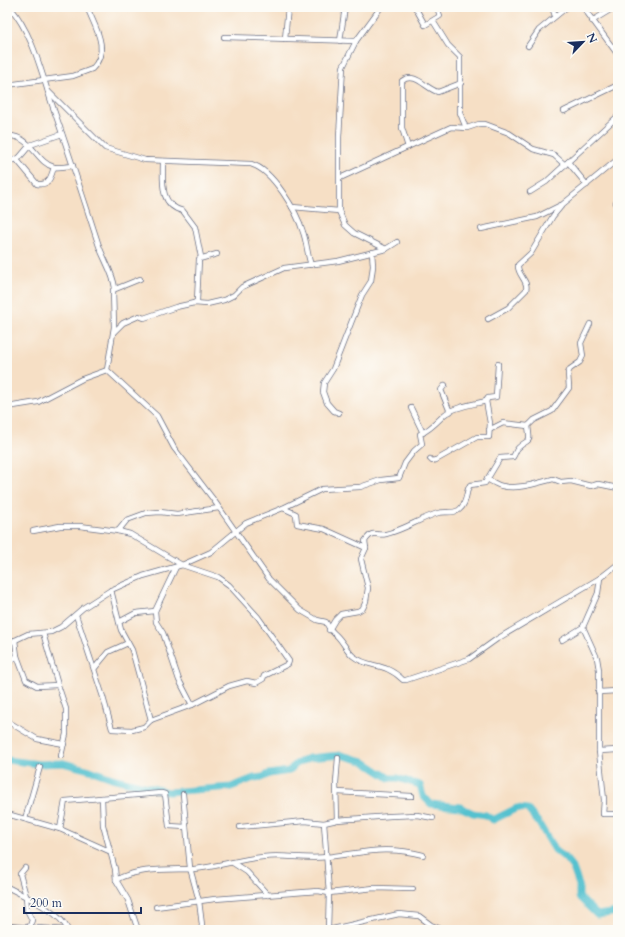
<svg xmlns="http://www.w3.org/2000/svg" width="625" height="937" font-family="Cardo,serif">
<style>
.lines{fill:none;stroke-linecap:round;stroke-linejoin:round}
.river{stroke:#55c1cf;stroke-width:7}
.minor-casing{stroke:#686d82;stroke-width:6}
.minor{stroke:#fff;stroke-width:4.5}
</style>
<rect width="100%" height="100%" fill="#fdfcf7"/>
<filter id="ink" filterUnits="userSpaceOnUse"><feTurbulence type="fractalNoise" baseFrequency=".025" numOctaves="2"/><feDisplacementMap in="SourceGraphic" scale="8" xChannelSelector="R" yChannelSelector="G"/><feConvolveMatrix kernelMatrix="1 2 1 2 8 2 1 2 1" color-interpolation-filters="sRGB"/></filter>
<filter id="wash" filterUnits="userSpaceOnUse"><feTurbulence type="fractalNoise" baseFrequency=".012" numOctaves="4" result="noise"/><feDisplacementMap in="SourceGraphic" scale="16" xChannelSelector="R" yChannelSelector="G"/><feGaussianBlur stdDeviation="0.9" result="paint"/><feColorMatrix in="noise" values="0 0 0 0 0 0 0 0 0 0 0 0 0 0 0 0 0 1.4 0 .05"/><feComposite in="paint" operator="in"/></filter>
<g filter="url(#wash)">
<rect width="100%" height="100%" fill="#f6dfc5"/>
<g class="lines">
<!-- river -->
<path class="river" d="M7 760 39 764 63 763 90 770 112 778 168 792 231 787 254 778 263 777 269 774 289 771 296 764 309 758 341 755 363 761 389 778H397L420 785 423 796 431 804 460 807 473 813 486 815 493 820 517 808 527 809 538 822 555 850 565 858 573 868 579 885V897L597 915 618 912"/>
</g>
</g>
<g filter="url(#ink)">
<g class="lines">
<defs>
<g id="minor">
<path d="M10 7C35 37 42 77 55 113 70 156 84 200 98 243 103 259 113 272 115 288"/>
<path d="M381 7 356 41 343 67 339 137V211L345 225 354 233 386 249"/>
<path d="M415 7 425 25 440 16 437 7"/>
<path d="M552 7 555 16"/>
<path d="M583 7 618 55"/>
<path d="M433 21 448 45 460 57V113L466 128"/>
<path d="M592 21 615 7"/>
<path d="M224 37 356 41"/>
<path d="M285 39 288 7"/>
<path d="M340 41 345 7"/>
<path d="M528 46 539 30 567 7"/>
<path d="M7 85 73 76 92 69C111 50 95 27 87 7"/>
<path d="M48 91 105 148 145 160 251 164C273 170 297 212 303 232 307 243 307 254 311 265"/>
<path d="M564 111 618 85"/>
<path d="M7 136C31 134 36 163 54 167 60 168 67 166 73 166"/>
<path d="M408 147 402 128V81C415 71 426 89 438 92L461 83"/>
<path d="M17 160 37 184C49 186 51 177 54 167"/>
<path d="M163 161C163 182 159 205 183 211L195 227 201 257"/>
<path d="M7 162 19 158 30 145 62 134"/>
<path d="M568 162 587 185"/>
<path d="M340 178 451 127 467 128 479 124H485L509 133 533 149 554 155 565 165"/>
<path d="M530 192 546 182 618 116"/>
<path d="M616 203 618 201"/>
<path d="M292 207 339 211"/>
<path d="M481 229 537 217 561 205"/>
<path d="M140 279 113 290 114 327 107 370 157 416 174 448 213 499 269 579 300 610 317 620 326 622C329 630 332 631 337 636 343 642 347 651 353 656 369 669 384 661 403 680H406L469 659 497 639 600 578 618 564"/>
<path d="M194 303 197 301 199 259 217 254"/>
<path d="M488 319 508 308 526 290C529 281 517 275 518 265L531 253 553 216 563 204 618 159"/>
<path d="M114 332 123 323 139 316 144 318 176 307 194 303 207 304 224 300 234 295 242 287 284 268 338 261 386 249 397 242"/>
<path d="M445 385 441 390 450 412"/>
<path d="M7 407 38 402 82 379 107 370"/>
<path d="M411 408 423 433"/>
<path d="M339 413 334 411 327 403 323 392 324 383 333 369 362 295 371 281 373 266 372 252"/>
<path d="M489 430 503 423 528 426"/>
<path d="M430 459 432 461 436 460 477 437H489L490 423 486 401"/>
<path d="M487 479C491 481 497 485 502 486 518 490 537 483 553 479L561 482 571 481 591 486 598 484 618 488"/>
<path d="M283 508 296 514 297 524 324 529 366 548"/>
<path d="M33 531 60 526H80L118 531 130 534 182 565 218 577 229 585 258 617 289 661 288 664 264 676 263 679 256 683 247 681 229 686 192 705 151 720 144 727 132 730 112 729 103 697 76 615"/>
<path d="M118 531 127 520 146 513 160 512 177 514 219 508"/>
<path d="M176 567 155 611 156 622 163 633 179 680 192 705"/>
<path d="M111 590 121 630 132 650 151 720"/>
<path d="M119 622 136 613 155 611"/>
<path d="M583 627 597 658 599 670V751L604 800 603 814H618"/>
<path d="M329 630 335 620 341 614 358 611 363 608 366 601 368 588 361 559 366 548 365 541C374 528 375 537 386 534 404 530 419 519 438 513 444 511 452 514 459 510 468 503 465 492 470 485L485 483 500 458 513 457C515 454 516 450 518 448 529 437 531 446 528 426L534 420 552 411 569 388 568 373 570 369 580 362 583 356 581 343 590 324"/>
<path d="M43 633 58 685 66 709V734L61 756"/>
<path d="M15 640 17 656 26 680 37 686 58 685"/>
<path d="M562 640 583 627 598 593 600 578"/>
<path d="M7 644 28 634 51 632 61 627 83 608 111 590 143 576 182 565 211 552 246 523 283 508 322 489 360 487 381 480 399 478 405 463 414 451 422 444 420 434C430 430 437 422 444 415 453 407 475 404 486 401L488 398 496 397 498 364"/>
<path d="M7 664 17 656"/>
<path d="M94 669 108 652 128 643"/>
<path d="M598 692 618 691"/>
<path d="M7 721 37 739 64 744"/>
<path d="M599 751 618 750"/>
<path d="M337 792 412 796"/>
<path d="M183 794 190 868 199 901 202 925 201 930"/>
<path d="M102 798 103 825 115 869 116 880 128 900 138 930"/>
<path d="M7 814 60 829 109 851"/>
<path d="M25 819 40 767"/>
<path d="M337 820 336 783 338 758"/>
<path d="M324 823 329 893 328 930"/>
<path d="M240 827 305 821 324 823 337 820 391 816 417 815 433 818"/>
<path d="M60 829 65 801 161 793 165 794 169 826 186 827"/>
<path d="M233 863 247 872 268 895"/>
<path d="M25 868 20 874 26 896 27 910 32 920 30 926 33 930"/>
<path d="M116 880C139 867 169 870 194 869 217 867 240 859 263 857 284 854 306 860 327 857 362 853 387 845 423 855"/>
<path d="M7 887C24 896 61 912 68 930"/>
<path d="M156 907 215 899 318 891 329 893 374 888 413 889"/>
<path d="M7 926 68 930"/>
<path d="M328 930 399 914 419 916 431 925 443 930"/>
</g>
</defs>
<!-- minor casing -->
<use href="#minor" class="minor-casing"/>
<!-- minor -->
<use href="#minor" class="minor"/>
</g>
</g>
<!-- margin -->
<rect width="625" height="937" fill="none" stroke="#fdfcf7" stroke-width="24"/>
<!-- north arrow -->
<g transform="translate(583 42) rotate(65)" stroke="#fdfcf7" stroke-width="3" paint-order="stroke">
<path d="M0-3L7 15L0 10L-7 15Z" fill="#1b2f5e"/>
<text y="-6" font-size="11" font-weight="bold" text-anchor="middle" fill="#1b2f5e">N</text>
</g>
<!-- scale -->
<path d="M24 907v6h117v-6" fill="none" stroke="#1b2f5e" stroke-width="2"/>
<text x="30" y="907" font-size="12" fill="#1b2f5e" stroke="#fdfcf7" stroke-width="3" paint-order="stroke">200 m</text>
</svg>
